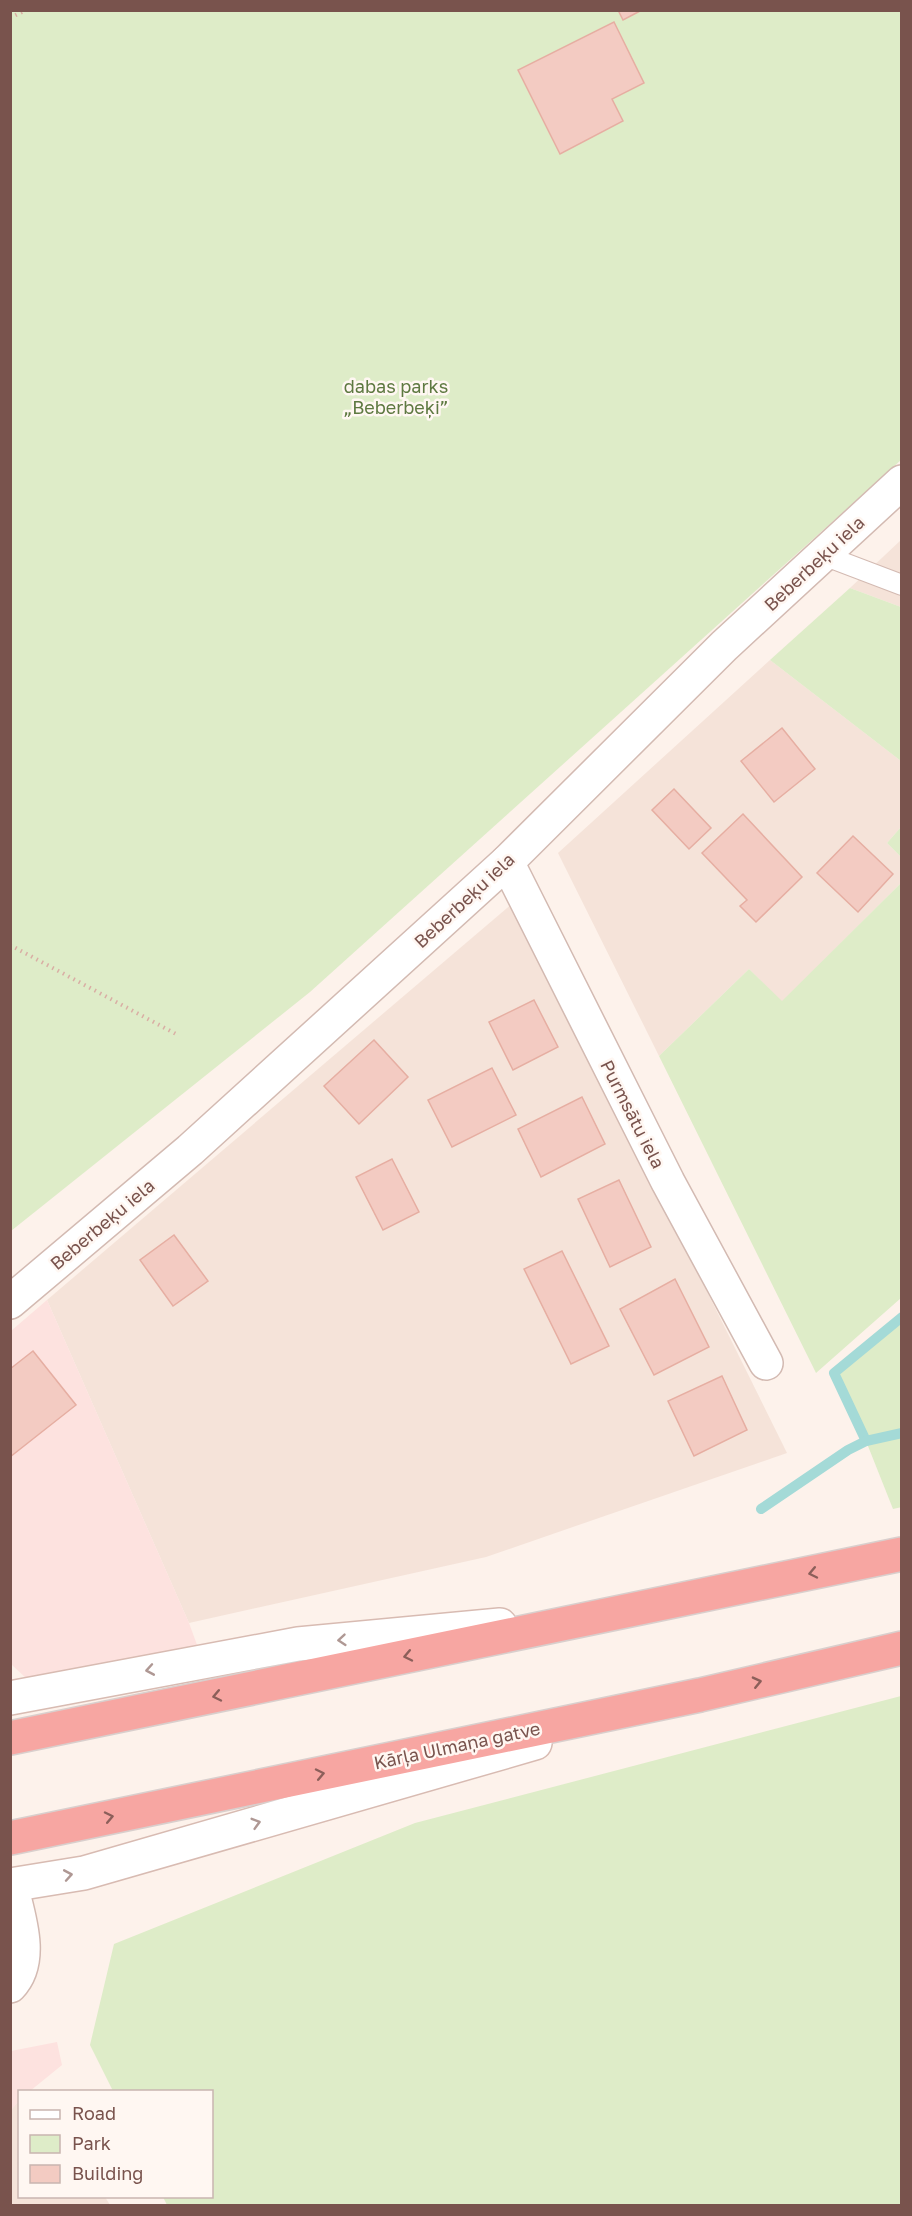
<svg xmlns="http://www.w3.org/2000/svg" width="912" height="2216" font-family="'Golos Text',sans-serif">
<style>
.residential{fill:#f5e3d9}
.commercial{fill:#fde2df}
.green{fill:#deecc8}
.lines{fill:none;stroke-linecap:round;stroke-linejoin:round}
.stream{stroke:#a4dad7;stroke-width:10}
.building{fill:#f3cbc2;stroke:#e6aea2;stroke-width:1.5}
.lane-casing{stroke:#d3bab2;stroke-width:22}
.street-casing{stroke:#d3bab2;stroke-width:36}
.secondary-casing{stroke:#d8bbb2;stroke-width:36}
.highway-casing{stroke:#d9cfcd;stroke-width:36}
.path{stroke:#d9aea4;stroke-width:4;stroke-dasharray:1.5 4.5;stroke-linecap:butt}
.lane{stroke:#fff;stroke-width:20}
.street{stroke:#fff;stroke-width:33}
.secondary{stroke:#fff;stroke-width:33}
.highway{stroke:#f7a6a2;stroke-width:33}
.oneway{stroke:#8c5f5a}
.oneway2{stroke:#af9894}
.labels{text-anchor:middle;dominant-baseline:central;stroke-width:5;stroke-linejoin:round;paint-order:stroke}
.park-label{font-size:18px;fill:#5e7941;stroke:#fff7f2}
.street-label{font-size:18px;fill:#79534d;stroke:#fff7f2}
</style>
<rect width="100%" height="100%" fill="#fdf2eb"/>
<!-- residential -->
<g class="residential">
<path d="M901 540V607L850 588Z"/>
<path d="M770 660 901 761V827L887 843 901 857V883L782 1002 749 969 659 1056 558 853Z"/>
<path d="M514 902 787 1453 486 1557 189 1623 47 1300Z"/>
<path d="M19 2101 20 2196 105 2197 110 2205H11V2110Z"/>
</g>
<!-- commercial -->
<g class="commercial">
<path d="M47 1300 189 1623 200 1653 27 1679 11 1664V1331Z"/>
<path d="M57 2042 62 2065 30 2091 20 2092 19 2101 11 2110V2051Z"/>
</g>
<!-- green -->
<g class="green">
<path d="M11 11H901V460L310 992 11 1231Z"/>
<path d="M850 588 901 607V761L770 660Z"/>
<path d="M901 827V857L887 843Z"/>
<path d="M901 883V1298L816 1373 659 1056 749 969 782 1001Z"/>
<path d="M901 1317 902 1507 893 1509 866 1441 834 1373Z"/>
<path d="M901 1696V2205H167L163 2197 212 2196V2092L113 2091 90 2045 114 1944 415 1823Z"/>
</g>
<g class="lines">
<!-- stream -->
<g class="stream">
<path d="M866 1441 834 1373 902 1317"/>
<path d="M761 1509 848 1450 866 1441 902 1433"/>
</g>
</g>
<!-- building -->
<g class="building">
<path d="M618 10H642L623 20Z"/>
<path d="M614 22 644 83 612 99 623 121 560 154 518 70Z"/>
<path d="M782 728 815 769 774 802 741 761Z"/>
<path d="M674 789 711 828 689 849 652 810Z"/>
<path d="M743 814 802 877 756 922 740 906 747 900 702 853Z"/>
<path d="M853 836 893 874 858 912 817 873Z"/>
<path d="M534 1000 558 1047 513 1070 489 1022Z"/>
<path d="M374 1040 408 1077 359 1124 324 1086Z"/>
<path d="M492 1068 516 1115 452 1147 428 1100Z"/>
<path d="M582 1097 605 1144 541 1177 518 1129Z"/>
<path d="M392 1159 419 1212 383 1230 356 1177Z"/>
<path d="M619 1180 651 1247 610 1267 578 1199Z"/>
<path d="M174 1235 208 1281 173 1306 140 1260Z"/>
<path d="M562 1251 609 1346 571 1364 524 1269Z"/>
<path d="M675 1279 709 1347 654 1375 620 1309Z"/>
<path d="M33 1351 76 1405 10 1457V1369Z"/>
<path d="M722 1376 747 1430 694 1456 668 1401Z"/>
</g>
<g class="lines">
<defs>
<path id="lane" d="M823 555 902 585"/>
<g id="street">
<path d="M507 862 668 1182 766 1363"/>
<path d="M10 1302 190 1150 507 862 724 646 902 482"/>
<path d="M10 1986C35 1960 18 1915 11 1885"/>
</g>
<g id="secondary">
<path d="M10 1698 298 1644 500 1625"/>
<path d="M10 1885 84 1873 535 1743"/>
</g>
<g id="highway">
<path d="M10 1738 902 1554"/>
<path d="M10 1838 700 1695 902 1648"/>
</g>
</defs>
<!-- lane casing -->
<use href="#lane" class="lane-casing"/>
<!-- street casing -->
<use href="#street" class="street-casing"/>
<!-- secondary casing -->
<use href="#secondary" class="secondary-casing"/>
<!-- highway casing -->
<use href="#highway" class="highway-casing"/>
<!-- path -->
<g class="path">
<path d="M10 18 26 10"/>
<path d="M10 945 176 1034"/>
</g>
<!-- lane -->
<use href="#lane" class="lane"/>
<!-- street -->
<use href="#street" class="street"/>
<!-- secondary -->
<use href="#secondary" class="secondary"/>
<!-- highway -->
<use href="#highway" class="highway"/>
</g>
<!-- one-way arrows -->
<defs><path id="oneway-chevron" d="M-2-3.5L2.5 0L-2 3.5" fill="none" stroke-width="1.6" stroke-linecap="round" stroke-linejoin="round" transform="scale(1.5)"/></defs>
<g class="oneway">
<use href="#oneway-chevron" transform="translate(813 1573) rotate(168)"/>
<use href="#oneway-chevron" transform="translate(408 1656) rotate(168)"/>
<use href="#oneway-chevron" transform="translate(757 1682) rotate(-13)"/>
<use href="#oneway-chevron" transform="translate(217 1696) rotate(168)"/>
<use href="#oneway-chevron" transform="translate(320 1774) rotate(-12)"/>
<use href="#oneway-chevron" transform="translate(109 1817) rotate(-12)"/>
</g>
<g class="oneway2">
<use href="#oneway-chevron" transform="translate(342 1640) rotate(175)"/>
<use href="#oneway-chevron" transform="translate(150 1670) rotate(170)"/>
<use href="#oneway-chevron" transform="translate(256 1823) rotate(-16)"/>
<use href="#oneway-chevron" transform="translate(68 1875) rotate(-10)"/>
</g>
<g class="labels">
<!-- park labels -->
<g class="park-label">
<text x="396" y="386">dabas parks<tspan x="396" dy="21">„Beberbeķi”</tspan></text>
</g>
<!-- street labels -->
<g class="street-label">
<text transform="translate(814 563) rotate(-43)">Beberbeķu iela</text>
<text transform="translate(464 900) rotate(-43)">Beberbeķu iela</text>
<text transform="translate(633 1114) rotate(63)">Purmsātu iela</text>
<text transform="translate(102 1224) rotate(-40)">Beberbeķu iela</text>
<text transform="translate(457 1745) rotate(-12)">Kārļa Ulmaņa gatve</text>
</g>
</g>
<!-- border -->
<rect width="912" height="2216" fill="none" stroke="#79534d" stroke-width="24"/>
<!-- legend -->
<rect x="18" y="2090" width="195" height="108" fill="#fff7f2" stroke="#c9b5b0" stroke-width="1.5"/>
<rect x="30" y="2110" width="30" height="9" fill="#ffffff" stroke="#c9b5b0" stroke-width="1.5"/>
<text x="72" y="2120" font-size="18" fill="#79534d">Road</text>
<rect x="30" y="2135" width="30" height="18" fill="#deecc8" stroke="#c9b5b0" stroke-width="1.5"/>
<text x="72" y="2150" font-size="18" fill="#79534d">Park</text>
<rect x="30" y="2165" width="30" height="18" fill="#f3cbc2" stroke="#c9b5b0" stroke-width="1.5"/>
<text x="72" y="2180" font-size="18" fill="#79534d">Building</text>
</svg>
